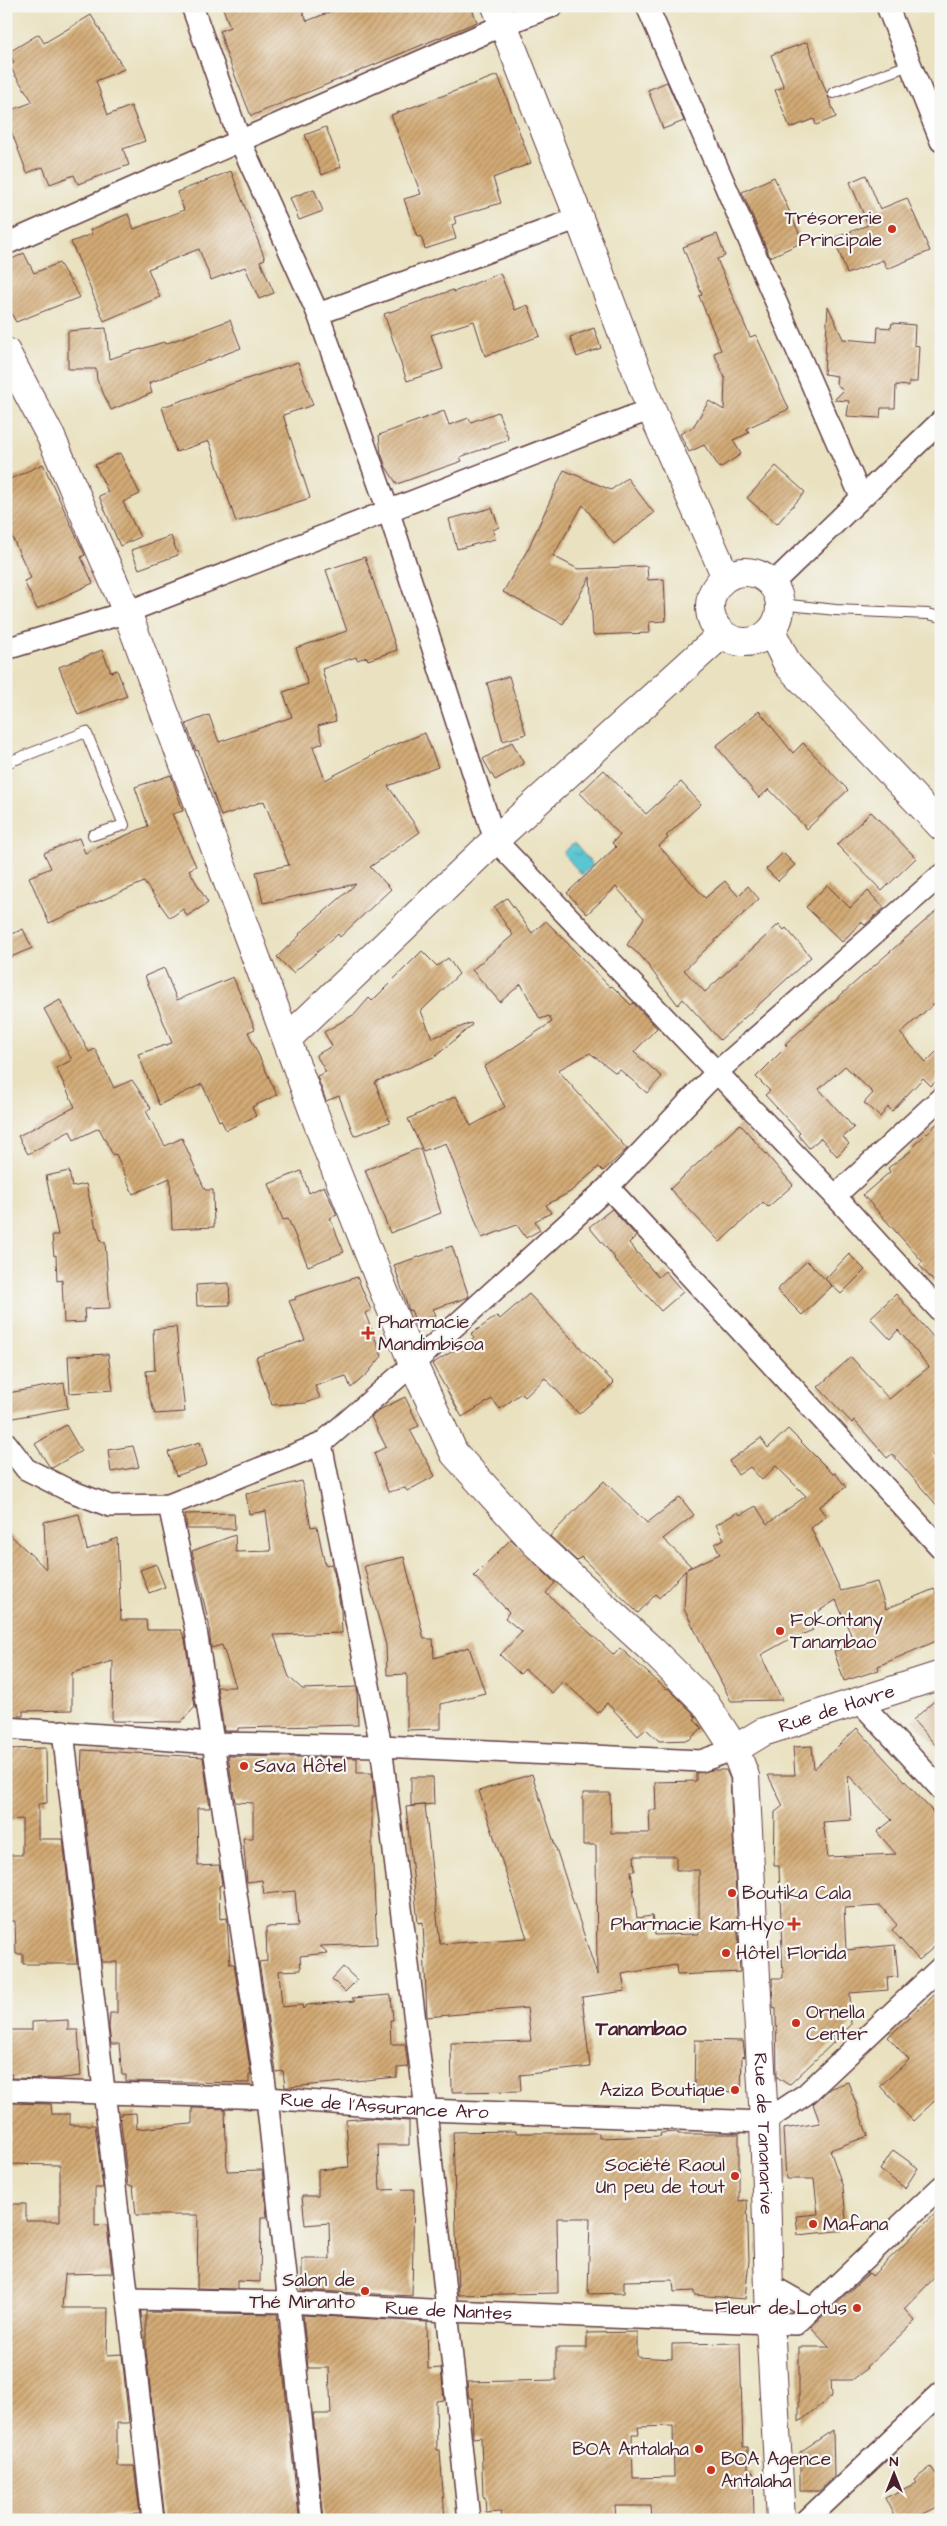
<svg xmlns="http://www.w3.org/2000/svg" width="947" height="2526" font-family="'Architects Daughter',sans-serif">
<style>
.water{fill:url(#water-ripples);stroke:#52727f}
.building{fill:url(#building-hatch);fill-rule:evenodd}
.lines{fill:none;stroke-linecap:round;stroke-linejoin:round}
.lane-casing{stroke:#623c41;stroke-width:12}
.street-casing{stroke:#623c41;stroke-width:24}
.secondary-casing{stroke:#623c41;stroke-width:30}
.lane{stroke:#fff;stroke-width:10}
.street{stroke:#fff;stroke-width:21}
.secondary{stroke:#fff;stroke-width:28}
.poi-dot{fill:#c8321e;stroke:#f6f6f2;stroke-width:2}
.labels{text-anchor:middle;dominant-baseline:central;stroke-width:4.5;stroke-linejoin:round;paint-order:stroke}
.poi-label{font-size:19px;fill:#4a1f2b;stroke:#f6f6f2;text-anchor:start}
.street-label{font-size:19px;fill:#4a1f2b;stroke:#f6f6f2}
.neighbourhood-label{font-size:20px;font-weight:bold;fill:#4a1f2b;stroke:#f6f6f2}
</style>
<defs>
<pattern id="water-ripples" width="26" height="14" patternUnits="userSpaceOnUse" patternTransform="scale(1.25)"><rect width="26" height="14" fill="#5ac6d3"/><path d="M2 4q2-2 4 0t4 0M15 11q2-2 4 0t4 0" fill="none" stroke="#4ca0ab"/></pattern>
<pattern id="building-hatch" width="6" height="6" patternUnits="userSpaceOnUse" patternTransform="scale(1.25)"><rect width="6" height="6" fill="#d2aa75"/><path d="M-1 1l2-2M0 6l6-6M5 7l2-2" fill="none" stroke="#ac8a60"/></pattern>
</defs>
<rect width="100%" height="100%" fill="#f6f6f2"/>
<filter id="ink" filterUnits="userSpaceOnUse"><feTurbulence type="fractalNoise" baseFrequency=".02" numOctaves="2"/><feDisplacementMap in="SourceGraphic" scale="10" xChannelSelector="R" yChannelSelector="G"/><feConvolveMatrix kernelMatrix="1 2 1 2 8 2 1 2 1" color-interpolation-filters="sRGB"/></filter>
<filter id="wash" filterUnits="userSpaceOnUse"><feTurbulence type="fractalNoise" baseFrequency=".0096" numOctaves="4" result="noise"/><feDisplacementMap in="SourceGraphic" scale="20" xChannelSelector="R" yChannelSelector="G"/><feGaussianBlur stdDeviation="1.12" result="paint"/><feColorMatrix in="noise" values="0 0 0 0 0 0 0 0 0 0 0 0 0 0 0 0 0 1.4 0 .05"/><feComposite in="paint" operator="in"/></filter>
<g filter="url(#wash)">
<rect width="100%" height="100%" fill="#e9e1bf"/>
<!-- water -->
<path class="water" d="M574 843 593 865 582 875 563 853Z"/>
<g id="blocks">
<!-- building -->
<g class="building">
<path d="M222 6H300L307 21 345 6H471L477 22 251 116 226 53 220 31 230 27Z"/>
<path d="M91 15 124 69 96 81 108 115 131 106 145 141 123 149 129 165 78 184 74 175 50 184 43 167 27 173 6 117V112L33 102 9 66 14 63 9 52 39 34 44 43Z"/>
<path d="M807 42 836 117 816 125 814 119 790 128 775 90 784 87 771 55Z"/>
<path d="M498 75 531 163 493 178 501 203 454 217 456 223 452 225 456 239 425 249 421 236 417 237 404 199 421 194 391 115Z"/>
<path d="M667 82 684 121 663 129 648 90Z"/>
<path d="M326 127 341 167 322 175 305 135Z"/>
<path d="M231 171 265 259 260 261 274 293 259 299 245 267 211 280 199 249 148 269 160 297 104 321 71 242 92 234 90 230 128 214 134 229 184 210 177 192Z"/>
<path d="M866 175 880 209 907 198 930 251 887 269 883 260 847 274 834 238 868 225 850 182Z"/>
<path d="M774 177 803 242 770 257 742 192Z"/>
<path d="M314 189 323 211 299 220 290 198Z"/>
<path d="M717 234 725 256 717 259 750 337 756 335 789 409 747 428 749 433 733 440 741 454 720 468 704 445 689 452 680 434 693 427 709 401 724 410 725 378 714 353 721 350 699 296 702 295 683 247Z"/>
<path d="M24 253 34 273 59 263 80 297 16 322 6 304V262Z"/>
<path d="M500 273 515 310 528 305 540 336 485 356 474 321 431 335 443 369 407 381 384 314 453 290 454 292Z"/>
<path d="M828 306 843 339 877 342 878 327 891 328 892 323 915 325 914 345 919 346 917 382H909V386L896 385 895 408H881L880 418 847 416 849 401 834 400 843 391 836 383 837 376 824 374Z"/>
<path d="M230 320 241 348 149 383 152 393 111 410 97 380 96 369H68V331L106 328 109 359 164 342 165 344Z"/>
<path d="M594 328 601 348 577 357 570 337Z"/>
<path d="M298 362 313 405 283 415 310 498 236 522 209 441 176 452 162 407Z"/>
<path d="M444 411 449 425 469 418 471 422 498 412 509 440 460 457 462 461 397 484 386 467 381 453 379 435Z"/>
<path d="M120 453 140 494 123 502 140 537 120 546 99 496 108 492 95 465Z"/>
<path d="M43 464 85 555 81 557 93 583 37 609 24 581 31 578 6 524V481Z"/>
<path d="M776 466 805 492 777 524 747 498Z"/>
<path d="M564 470 611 490 627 478 654 513 614 544 583 505 553 556 578 569 647 566 648 580 664 579 666 621 649 622 650 633 593 635 590 577 563 624 503 592 528 549Z"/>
<path d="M492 508 499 527 493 530 495 539 457 549 449 519Z"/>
<path d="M171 536 178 555 139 569 131 550Z"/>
<path d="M365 557 397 650 368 660 367 657 357 660 356 657 322 669 336 721 318 726 323 743 313 747 325 780 389 747 425 733 438 767 388 786 420 832 370 867 391 889 340 937 338 934 293 973 277 957 300 935 299 934 356 884 263 903 256 872 289 865 264 801 221 816 198 750 196 751 186 724 209 715 219 742 292 717 283 692 308 684 296 648 347 631 326 570Z"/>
<path d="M102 650 111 672 117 670 127 696 78 715 59 667Z"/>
<path d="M509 676 526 734 503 741 487 683Z"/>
<path d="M759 711 793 753 803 743 848 790 807 829 769 789 759 798 716 746Z"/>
<path d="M512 742 524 764 495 780 483 759Z"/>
<path d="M604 770 646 814 681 782 701 804 666 836 668 838 659 846 705 898 725 881 738 896 748 886 759 899 684 970 705 992 779 924 784 930 786 928 811 957 720 1040 683 999 678 1005 640 955 627 945 644 918 616 887 587 914 567 893 616 847 612 843 620 835 580 793Z"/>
<path d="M171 775 183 811 172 814 196 866 189 870 208 903 187 916 183 909 170 918 144 882 49 923 29 877 51 868 44 853 79 838 85 853 148 826 135 787Z"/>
<path d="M871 812 916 858 882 891 837 845Z"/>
<path d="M783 853 795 865 778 881 766 869Z"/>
<path d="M827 885 850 908 868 891 884 908 865 925 861 922 842 942 806 907Z"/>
<path d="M507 898 532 933 546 921 610 987 612 986 631 1005 633 1003 657 1028 634 1052 662 1077 647 1093 619 1069 616 1073 590 1053 558 1070 627 1149 603 1171 599 1167 570 1192 546 1205 551 1213 535 1221 540 1230 526 1238 517 1225 482 1238 446 1143 423 1151 408 1119 456 1096 471 1126 505 1107 484 1067 552 1022 549 1016 540 1019 521 984 500 1002 472 970 513 935 494 907Z"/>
<path d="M941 907V998L900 1033 926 1062 941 1047V1076L931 1086 923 1078 892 1111 888 1107 880 1117 864 1103 873 1093 845 1066 819 1089 854 1128 843 1137 849 1144 837 1156 821 1138 809 1148 798 1135 800 1133 765 1095 770 1091 756 1077 787 1046 785 1044Z"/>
<path d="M23 929 32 948 6 959V937Z"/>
<path d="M422 951 437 966 448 958 459 974 421 1011 432 1038 471 1023 472 1025 436 1056 375 1082 390 1122 354 1136 339 1096 326 1101 317 1076 326 1072 316 1055 332 1046 324 1032 355 1014 369 998 372 1001Z"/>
<path d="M164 968 177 1000 233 977 255 1029 248 1032 277 1095 252 1107 256 1116 226 1130 221 1120 219 1121 202 1084 159 1105 138 1054 172 1043 145 976Z"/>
<path d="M60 1000 89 1052 95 1049 114 1088 132 1080 151 1108 146 1111 165 1146 182 1138 205 1190H213L214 1227 172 1229 170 1178 133 1194 116 1154 113 1155 99 1128 74 1140 70 1131 28 1154 18 1136 75 1107 56 1068 72 1060 44 1009Z"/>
<path d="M941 1120V1289L919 1265 923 1262 863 1195 890 1172 888 1168 912 1150 911 1148Z"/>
<path d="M740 1124 793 1185 768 1207 763 1202 720 1242 670 1189Z"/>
<path d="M420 1148 441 1213 390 1233 365 1170Z"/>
<path d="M69 1171 72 1187 86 1184 96 1228 97 1227 101 1242H105L110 1308 84 1309 85 1322 64 1323 62 1280 57 1281 56 1255 54 1256 52 1235H58L46 1176Z"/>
<path d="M301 1171 309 1193 324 1186 337 1215 330 1218 344 1252 308 1266 288 1219 283 1220 269 1184Z"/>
<path d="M612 1209 636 1236 629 1243 658 1277 665 1271 683 1292 661 1311 614 1259 615 1258 589 1227Z"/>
<path d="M452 1246 469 1297 433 1309 436 1315 416 1323 411 1310 409 1311 394 1265Z"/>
<path d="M849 1254 865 1270 841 1294 825 1279Z"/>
<path d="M807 1261 832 1286 802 1315 777 1290Z"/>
<path d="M357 1277 371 1310 365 1313 382 1356 367 1374 351 1388 346 1376 315 1386 320 1398 306 1403 272 1405 256 1357 305 1340 289 1301 296 1299 295 1297Z"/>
<path d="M229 1283 230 1305 197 1306 196 1285Z"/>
<path d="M529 1294 614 1383 579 1414 545 1378 525 1397 521 1393 500 1409 492 1399 462 1417 432 1364 474 1338 471 1334 497 1316 500 1319Z"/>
<path d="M896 1294 941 1346V1449L932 1455 941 1464V1510L892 1454 887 1458 854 1420 852 1423 818 1387 851 1357 889 1399 929 1367 898 1330 890 1339 870 1318Z"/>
<path d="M176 1327 185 1412 155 1414 148 1393 146 1371 155 1370 153 1329Z"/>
<path d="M108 1354 113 1390 70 1393 68 1356Z"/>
<path d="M64 1383 68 1408 13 1418 8 1393Z"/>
<path d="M405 1397 419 1426 410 1430 435 1476 407 1491 405 1488 388 1492 374 1453 386 1447 371 1417 381 1409Z"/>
<path d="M66 1425 81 1451 52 1468 49 1466 35 1444Z"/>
<path d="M788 1429 833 1474 835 1473 846 1487 819 1507 826 1516 811 1528 841 1591 877 1582 886 1609 934 1589 941 1604V1639L878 1666 879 1670 844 1681 834 1651 855 1644 836 1600 808 1618 813 1630 796 1637 795 1636 761 1655 782 1700 731 1701 684 1609 686 1570 659 1598 656 1594 638 1613 581 1557 577 1561 550 1536 604 1481 647 1523 680 1497 694 1515 663 1539 691 1566 687 1569 720 1554 715 1544 724 1539 716 1525 738 1512 740 1515 756 1506 767 1524 806 1496 776 1466 762 1480 750 1467 738 1475 729 1461 761 1438 768 1448Z"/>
<path d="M200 1442 207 1465 176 1476 168 1452Z"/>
<path d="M133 1446 139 1467 111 1472 108 1450Z"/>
<path d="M302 1481 311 1527 317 1526 325 1565 331 1564 334 1572 341 1610 342 1633 274 1635 289 1677 302 1689 357 1687 358 1725 238 1728V1731H224L217 1687H236L222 1645 211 1648 209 1624 192 1551 235 1535 236 1552 271 1551 266 1511 249 1514 246 1494Z"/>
<path d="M234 1513 235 1529H187L185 1514Z"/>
<path d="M79 1514 87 1550 117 1538 121 1620H146L147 1630H181L185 1639 195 1707 181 1722 112 1721 113 1661 72 1673V1710L23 1711V1716H6V1531L46 1569 44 1522Z"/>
<path d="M511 1539 555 1583 546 1593 614 1655 620 1648 666 1689 668 1688 693 1713 696 1718 694 1720 702 1728 689 1740 659 1741 646 1729 638 1736 607 1703 598 1713 563 1681 552 1693 525 1669 520 1674 500 1655 522 1632 505 1618 509 1612 474 1576Z"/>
<path d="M404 1557 424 1639H433L434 1658 469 1647 485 1693 441 1704V1729L407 1730V1674L387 1675 386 1645 364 1566Z"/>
<path d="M156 1564 165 1587 149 1593 140 1570Z"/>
<path d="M941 1695V1751L913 1720Z"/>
<path d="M857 1728 941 1821V1941L919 1960 892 1930 897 1925 881 1906 844 1908 846 1950 895 1945 898 1977 887 1978 888 1990 850 1993 851 2025 837 2039 829 2030 834 2042 789 2085 777 2077 776 2008 773 2007 772 1978H783L779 1866H774L775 1812 783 1806 768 1775H795L793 1747 812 1746 814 1769ZM848 1775 892 1820 877 1832 896 1854 828 1857 823 1822 851 1820Z"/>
<path d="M46 1748 47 1803 38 1804V1839H63L77 1964H23V1954H16L15 1921H6V1855H22V1819L6 1820V1749Z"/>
<path d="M82 1750 203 1757 210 1808H197L198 1866 219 1865 222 1885 219 1886 220 1919 227 1918 230 1964H234L251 2075H249V2083L126 2081V2075H122L119 2044H111L109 2028 110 2013H117V1962H102L81 1778Z"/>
<path d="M228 1756 357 1758V1773H372L374 1793V1797H372V1848L377 1944 320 1946 328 1953 300 1956 301 1970 279 1971 282 2007 302 2005 303 2009 307 2005 355 2001 352 1998 391 1995 393 2020H390L391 2044H405L408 2067 397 2068V2077L291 2087H285L283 2071 276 2072 259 1962 267 1961 266 1927 298 1926 295 1891 264 1894 262 1880 247 1882 243 1838H253V1803L235 1802Z"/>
<path d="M712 1770H726L730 1779 740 1972 677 1975 676 1965 622 1974 625 1991 582 1997 590 2067 520 2075 521 2091 452 2092 451 2043 531 2041 527 2008 427 2017 423 1922 418 1923 406 1807 425 1805 440 1944 527 1938 479 1791 532 1774 597 1975 596 1845H583V1793H610L611 1833H650L649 1810H656L655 1782 696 1781V1773ZM634 1856H676V1870H699V1934L655 1935 652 1916 637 1918 631 1871H635Z"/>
<path d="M411 1777H433L434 1804 411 1806Z"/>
<path d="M343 1967 357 1980 345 1992 332 1979Z"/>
<path d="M941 1989V2095L913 2121 880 2086 909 2060 888 2037Z"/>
<path d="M68 2020V2030H78L81 2076 54 2079 11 2078 12 2074H6V2030H32V2022Z"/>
<path d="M695 2040 743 2041 745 2057 742 2056 741 2092 694 2091Z"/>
<path d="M848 2082 868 2136 830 2150 843 2187 847 2230 798 2235 796 2216 818 2214 814 2179H786L783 2129 820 2123 813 2104 831 2088Z"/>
<path d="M10 2103 51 2104 52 2114H70V2125H95L103 2188H95V2226L107 2225 112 2273 65 2274 62 2308H108L107 2355 122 2354 129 2423H117V2466H134L140 2514 89 2516V2519L6 2520V2204H26V2221H60V2165L6 2164V2140H10Z"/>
<path d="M192 2108 225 2109 227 2171 262 2170 267 2217H261L260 2282 237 2281V2289L197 2288 198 2215H136L133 2186H128L120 2114 136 2113 137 2129 192 2124Z"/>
<path d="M369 2118 409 2121V2145H378L380 2190 414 2189 412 2296 302 2290V2259H330L329 2223 305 2225 302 2196H318V2170L349 2167 346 2120Z"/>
<path d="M516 2131V2133H599V2138L661 2136 660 2133 678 2132V2134H739V2201L747 2200 749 2260 745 2299 694 2295V2291L674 2292 673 2280 624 2281V2293L588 2294 590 2218H557L558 2293 458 2295 453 2132Z"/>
<path d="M893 2150 918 2168 905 2188 880 2170Z"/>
<path d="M941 2208V2271L904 2309 915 2321 867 2367 868 2368 852 2380H831L832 2396 799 2422V2347H830L811 2327 869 2273 872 2276Z"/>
<path d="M146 2312 277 2314 299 2517 254 2518 255 2520H165L146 2352Z"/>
<path d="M303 2315 427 2322 428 2369 441 2368 444 2400 436 2401 437 2450H440L445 2520H428V2518L324 2520 313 2414H331L329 2368H308Z"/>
<path d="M637 2332V2357L672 2359V2344L740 2343 743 2447H748V2472H753L754 2520H652L651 2506H615L616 2520H502L501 2512 486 2513 485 2497H483L481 2437 473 2438 472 2398H469L467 2382 556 2380V2348H587V2333ZM673 2426 674 2477 633 2478 632 2434H639L638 2427Z"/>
<path d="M833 2430 834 2477 819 2491H800V2452Z"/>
<path d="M931 2467 941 2481V2505L912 2520H896L885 2498 916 2483 914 2480Z"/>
</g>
</g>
</g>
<g filter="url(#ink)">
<use href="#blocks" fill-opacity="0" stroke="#623c41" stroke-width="1"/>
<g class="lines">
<defs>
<g id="lane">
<path d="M833 93 909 65"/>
<path d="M780 604 836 610 928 614 941 617"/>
<path d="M6 763 86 732 124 825 93 835"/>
</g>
<g id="street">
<path d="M192 6 240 141 318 314 388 510 495 840 835 1196 941 1312"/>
<path d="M647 6 861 497"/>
<path d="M887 6 941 141"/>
<path d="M6 244 503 25 553 6"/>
<path d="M318 314 579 218"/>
<path d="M772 584 941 421"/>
<path d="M6 649 127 612 651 409"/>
<path d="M608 1187 941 1548"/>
<path d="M835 1196 941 1098"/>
<path d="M6 1443 26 1469 68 1490 110 1506 169 1505 321 1444 413 1364 608 1187 717 1072 941 875"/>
<path d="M321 1444 381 1746 426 2110 469 2520"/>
<path d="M169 1505 196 1630 267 2098 312 2520"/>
<path d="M859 1701 941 1789"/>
<path d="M6 1728 213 1743 381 1746 701 1761 735 1749"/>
<path d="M63 1731 153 2520"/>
<path id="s1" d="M6 2090 267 2098 426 2110 764 2122 806 2094 941 1967"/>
<path d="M768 2284 812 2309"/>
<path id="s2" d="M128 2299 289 2302 447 2311 796 2324 941 2187"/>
<path d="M807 2520 941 2393"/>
</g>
<g id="secondary">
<path d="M496 6 579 218 651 409 726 577"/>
<path id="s3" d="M6 352 51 437 127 612 329 1153 413 1364 454 1453 537 1545 652 1650 705 1703 735 1749 745 1776 764 2122 770 2323 781 2520"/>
<circle cx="745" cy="607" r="35"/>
<path d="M771 631 788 665 941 826"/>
<path d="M287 1039 495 840 722 634"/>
<path id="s4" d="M735 1749 763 1732 941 1675"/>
</g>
</defs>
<!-- lane casing -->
<use href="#lane" class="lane-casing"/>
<!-- street casing -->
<use href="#street" class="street-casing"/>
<!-- secondary casing -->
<use href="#secondary" class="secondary-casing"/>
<!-- lane -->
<use href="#lane" class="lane"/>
<!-- street -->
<use href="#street" class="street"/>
<!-- secondary -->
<use href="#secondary" class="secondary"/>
</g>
</g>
<!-- markers -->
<g class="poi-dot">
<circle cx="892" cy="229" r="5"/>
<path d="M365.5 1325.5h5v5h5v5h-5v5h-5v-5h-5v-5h5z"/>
<circle cx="780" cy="1631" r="5"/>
<circle cx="244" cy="1766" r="5"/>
<circle cx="732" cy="1893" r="5"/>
<path d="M791.5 1916.5h5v5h5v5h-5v5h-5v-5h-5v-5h5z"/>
<circle cx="726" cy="1953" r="5"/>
<circle cx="796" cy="2023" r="5"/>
<circle cx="735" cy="2090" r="5"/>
<circle cx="735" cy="2176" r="5"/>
<circle cx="813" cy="2224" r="5"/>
<circle cx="365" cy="2291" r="5"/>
<circle cx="857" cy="2308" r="5"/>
<circle cx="699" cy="2449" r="5"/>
<circle cx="711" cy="2470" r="5"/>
</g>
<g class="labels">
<!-- poi labels -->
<g class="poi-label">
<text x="882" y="218" text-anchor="end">Trésorerie<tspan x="882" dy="22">Principale</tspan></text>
<text x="378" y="1322">Pharmacie<tspan x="378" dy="22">Mandimbisoa</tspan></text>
<text x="790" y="1620">Fokontany<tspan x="790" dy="22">Tanambao</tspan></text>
<text x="254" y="1766">Sava Hôtel</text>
<text x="742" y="1893">Boutika Cala</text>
<text x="784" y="1924" text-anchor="end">Pharmacie Kam-Hyo</text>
<text x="736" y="1953">Hôtel Florida</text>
<text x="806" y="2012">Ornella<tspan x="806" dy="22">Center</tspan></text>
<text x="725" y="2090" text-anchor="end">Aziza Boutique</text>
<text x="725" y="2165" text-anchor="end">Société Raoul<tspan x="725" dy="22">Un peu de tout</tspan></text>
<text x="823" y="2224">Mafana</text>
<text x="355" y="2280" text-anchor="end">Salon de<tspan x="355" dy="22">Thé Miranto</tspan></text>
<text x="847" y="2308" text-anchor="end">Fleur de Lotus</text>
<text x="689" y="2449" text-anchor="end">BOA Antalaha</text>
<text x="721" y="2459">BOA Agence<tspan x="721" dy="22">Antalaha</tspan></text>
</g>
<!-- street labels -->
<g class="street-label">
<text stroke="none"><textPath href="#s4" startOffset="110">Rue de Havre</textPath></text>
<text stroke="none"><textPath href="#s1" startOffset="379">Rue de l'Assurance Aro</textPath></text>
<text stroke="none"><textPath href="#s3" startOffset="1986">Rue de Tananarive</textPath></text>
<text stroke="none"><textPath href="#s2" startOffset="321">Rue de Nantes</textPath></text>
</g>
<!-- neighbourhood labels -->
<g class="neighbourhood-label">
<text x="641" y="2029">Tanambao</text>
</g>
</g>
<!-- margin -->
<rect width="947" height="2526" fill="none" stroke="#f6f6f2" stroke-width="25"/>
<!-- north arrow -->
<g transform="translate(894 2474)" stroke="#f6f6f2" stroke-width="4" paint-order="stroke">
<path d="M0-4L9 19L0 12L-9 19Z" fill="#4a1f2b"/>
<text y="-8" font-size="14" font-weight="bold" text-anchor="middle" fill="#4a1f2b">N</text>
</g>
</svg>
